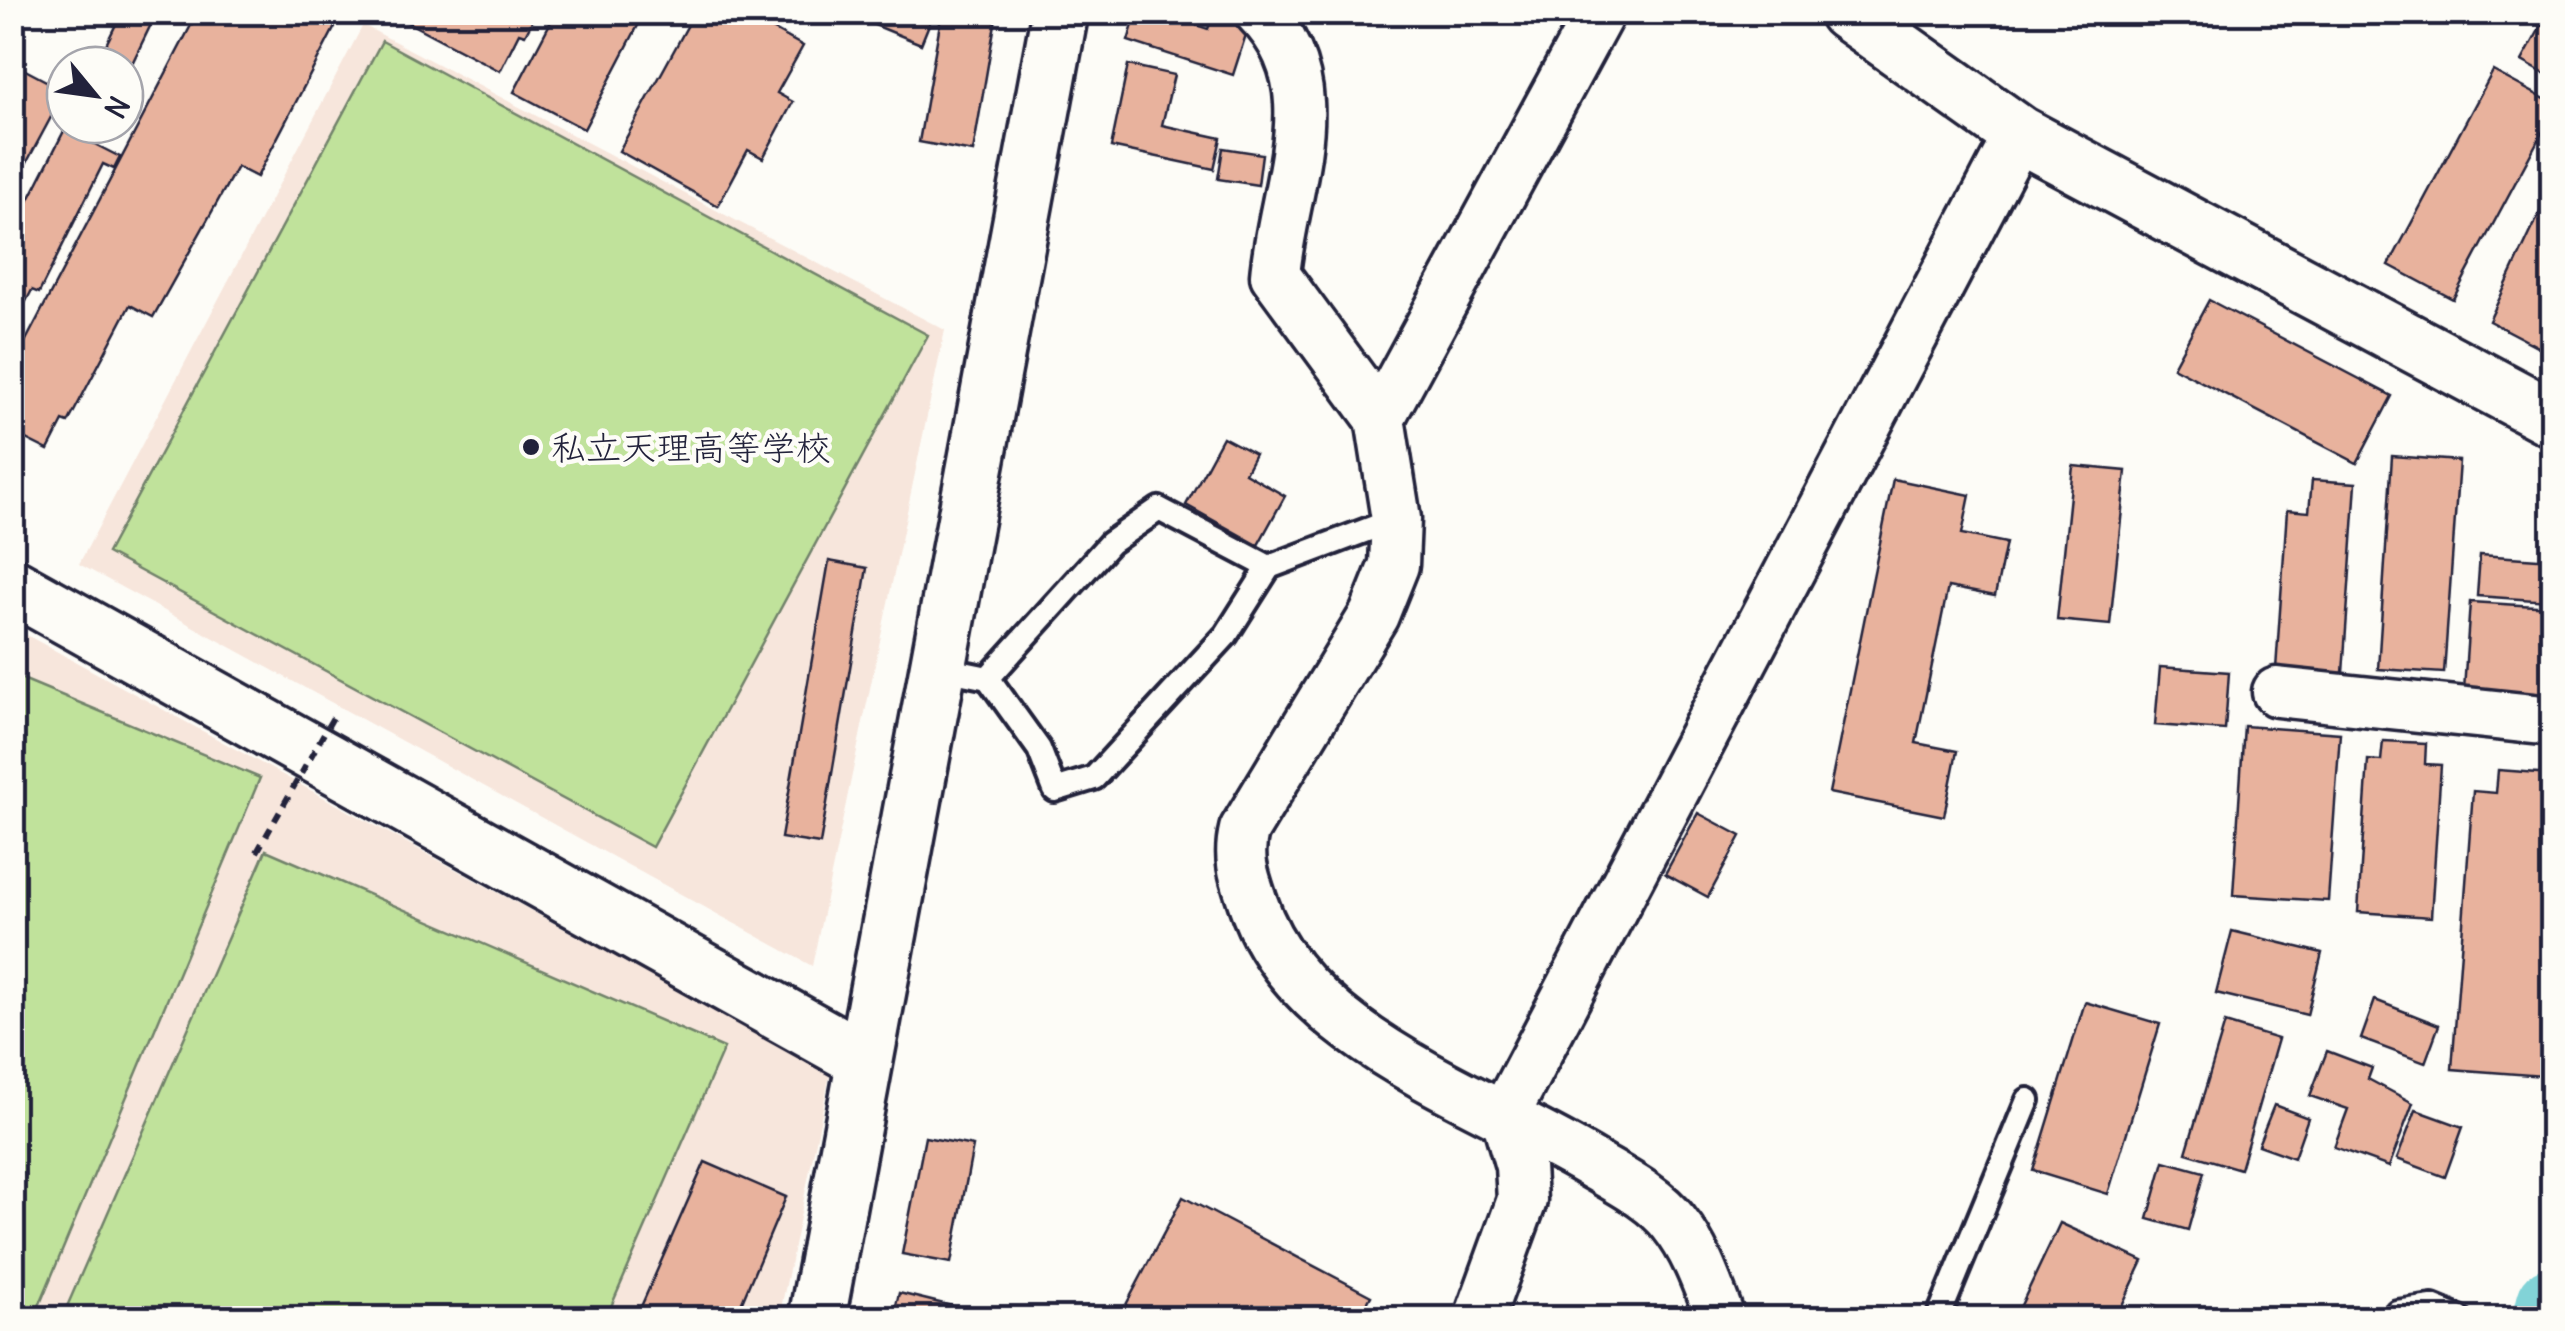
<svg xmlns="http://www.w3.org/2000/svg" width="2565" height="1331" font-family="Delius,'Klee One',sans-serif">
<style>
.built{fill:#f7e6dc}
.garden{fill:#c0e29b;stroke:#71826b;stroke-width:2.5}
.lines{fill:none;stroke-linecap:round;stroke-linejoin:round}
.river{stroke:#82d3d7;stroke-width:70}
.building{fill:#e8b29d;stroke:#22223b;stroke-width:2.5}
.service-casing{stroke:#22223b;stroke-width:30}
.minor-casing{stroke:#22223b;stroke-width:55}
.tertiary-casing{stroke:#22223b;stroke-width:62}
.service{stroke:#fdfcf7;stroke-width:22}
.minor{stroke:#fdfcf7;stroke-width:48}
.tertiary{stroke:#fdfcf7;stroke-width:55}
.path-bridge{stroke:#22223b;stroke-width:6;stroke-dasharray:10 8;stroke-linecap:butt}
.poi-dot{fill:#22223b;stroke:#fdfcf7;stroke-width:4}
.labels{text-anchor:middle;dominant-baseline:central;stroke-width:9;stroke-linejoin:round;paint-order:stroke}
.poi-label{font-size:35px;fill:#22223b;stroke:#fdfcf7;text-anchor:start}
</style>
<rect width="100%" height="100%" fill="#fdfcf7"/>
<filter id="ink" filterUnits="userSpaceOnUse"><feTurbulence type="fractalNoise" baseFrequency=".01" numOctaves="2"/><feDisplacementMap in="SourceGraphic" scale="20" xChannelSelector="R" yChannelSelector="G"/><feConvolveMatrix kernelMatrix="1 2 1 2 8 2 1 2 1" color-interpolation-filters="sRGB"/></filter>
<g filter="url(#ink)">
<!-- built -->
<g class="built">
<path d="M363 25 945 330 812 966 79 564Z"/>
<path d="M12 627 830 1074 779 1318H13Z"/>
</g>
<!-- garden -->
<g class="garden">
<path d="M382 41 928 335 652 847 107 553Z"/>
<path d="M13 675 260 778 34 1318H12Z"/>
<path d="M266 850 724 1048 606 1318H62Z"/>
</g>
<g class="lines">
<!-- river -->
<path class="river" d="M2548 1318 2552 1302"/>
</g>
<!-- building -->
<g class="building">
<path d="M122 12H157L125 78V65H96Z"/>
<path d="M198 12H331L340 17 257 177 237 167 153 317 130 305 68 423 63 421 48 450 12 432V367Z"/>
<path d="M388 12H537L525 35 519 33 500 71Z"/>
<path d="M556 12H645L584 129 514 92Z"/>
<path d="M695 12H742L803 46 777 93 793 102 763 158 748 150 718 206 619 151Z"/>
<path d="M843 12H934L921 44Z"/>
<path d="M942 12H997L973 152 919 142Z"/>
<path d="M1137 12H1187L1184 21 1208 29 1214 12 1251 19 1233 75 1128 41Z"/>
<path d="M2549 12H2552V78L2522 61Z"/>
<path d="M12 63 65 91 12 190Z"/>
<path d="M1128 65 1174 75 1162 125 1221 138 1214 169 1111 147Z"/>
<path d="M2493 71 2552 103V114L2453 299 2389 265Z"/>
<path d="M66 125H102L94 140Z"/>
<path d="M65 129 120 157 114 169 103 164 39 293 32 290 12 328V233Z"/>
<path d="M1223 148 1262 154 1258 185 1218 179Z"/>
<path d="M2552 187V354L2489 321Z"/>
<path d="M2209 300 2392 396 2357 463 2173 367Z"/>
<path d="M1223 437 1255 454 1245 473 1285 496 1258 545 1186 505Z"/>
<path d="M2392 456 2459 461 2444 673 2378 669Z"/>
<path d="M2073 466 2126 471 2110 625 2057 620Z"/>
<path d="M1893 479 1970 495 1962 534 2006 543 1995 596 1948 587 1916 743 1957 751 1944 816 1829 793Z"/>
<path d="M2312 480 2356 483 2343 673 2276 669 2287 510 2309 512Z"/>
<path d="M2480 555 2552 560 2549 601 2477 596Z"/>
<path d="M829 561 867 568 820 844 781 838Z"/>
<path d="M2470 602 2552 607V696L2464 690Z"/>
<path d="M2160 667 2229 672 2225 730 2155 725Z"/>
<path d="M2244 726 2340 733 2328 901 2233 895Z"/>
<path d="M2383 741 2426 743 2425 764 2441 765 2431 917 2358 912 2368 760 2381 761Z"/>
<path d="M2498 770 2551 774 2552 950 2543 1076 2452 1069 2473 791 2496 793Z"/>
<path d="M1698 813 1741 836 1708 897 1665 874Z"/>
<path d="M2232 931 2322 953 2307 1015 2216 993Z"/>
<path d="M2375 1000 2439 1025 2425 1063 2361 1039Z"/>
<path d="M2085 1002 2160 1024 2108 1194 2033 1171Z"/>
<path d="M2225 1023 2278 1039 2240 1169 2186 1153Z"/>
<path d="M2327 1051 2372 1068 2368 1079 2413 1103 2389 1167 2334 1147 2348 1109 2310 1096Z"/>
<path d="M2274 1105 2308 1118 2294 1158 2258 1145Z"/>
<path d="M2416 1110 2463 1127 2445 1177 2397 1159Z"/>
<path d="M925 1137 973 1146 951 1263 902 1254Z"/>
<path d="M2164 1161 2204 1172 2188 1230 2148 1219Z"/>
<path d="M705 1162 786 1197 735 1318H636Z"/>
<path d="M1183 1197 1371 1296 1359 1318H1119Z"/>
<path d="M2060 1223 2143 1261 2116 1318H2015Z"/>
<path d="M899 1293 952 1306 948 1318H893Z"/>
<path d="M2154 1305 2184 1318H2148Z"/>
</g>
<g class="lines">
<defs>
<g id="service">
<path d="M939 668 988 678 1110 543 1159 509 1269 567 1396 519"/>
<path d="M988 678 1039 749 1055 790 1094 778 1226 635 1269 567"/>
<path d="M1938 1318 2028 1100"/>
<path d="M2393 1318 2397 1312 2432 1307 2459 1318"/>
</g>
<g id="minor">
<path d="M1259 12C1334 86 1283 185 1275 275L1380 418 1396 519 1394 565 1374 615 1244 830C1237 859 1244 876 1253 903 1298 1040 1480 1096 1594 1165 1621 1181 1655 1198 1674 1223 1696 1250 1708 1286 1720 1318"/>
<path d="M1380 418 1600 12"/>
<path d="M2277 692 2552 721"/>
<path d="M1479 1318 1522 1200 1520 1166 1505 1114 2019 134"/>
</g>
<g id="tertiary">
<path d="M1847 12 2019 134 2552 418"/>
<path d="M12 586 864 1060"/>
<path d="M817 1318 1060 12"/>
</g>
</defs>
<!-- service casing -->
<use href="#service" class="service-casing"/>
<!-- minor casing -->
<use href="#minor" class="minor-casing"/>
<!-- tertiary casing -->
<use href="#tertiary" class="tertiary-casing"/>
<!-- service -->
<use href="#service" class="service"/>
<!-- minor -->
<use href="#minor" class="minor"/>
<!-- tertiary -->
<use href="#tertiary" class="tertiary"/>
<!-- path-bridge -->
<path class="path-bridge" d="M257 852 336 712"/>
</g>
</g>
<!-- markers -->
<circle class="poi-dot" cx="531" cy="447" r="10"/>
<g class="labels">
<!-- poi labels -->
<g class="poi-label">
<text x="551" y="447">私立天理高等学校</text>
</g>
</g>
<!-- margin -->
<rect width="2565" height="1331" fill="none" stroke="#fdfcf7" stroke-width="50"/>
<rect x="25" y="25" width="2515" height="1281" fill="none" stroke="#22223b" stroke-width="4" filter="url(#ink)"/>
<!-- north arrow -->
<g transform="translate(95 95) rotate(119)"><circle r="48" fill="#fdfcf7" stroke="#a5a5ac" stroke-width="2.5"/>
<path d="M0-8L18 38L0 25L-18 38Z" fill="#22223b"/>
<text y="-15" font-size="28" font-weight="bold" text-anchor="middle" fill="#22223b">N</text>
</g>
</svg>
